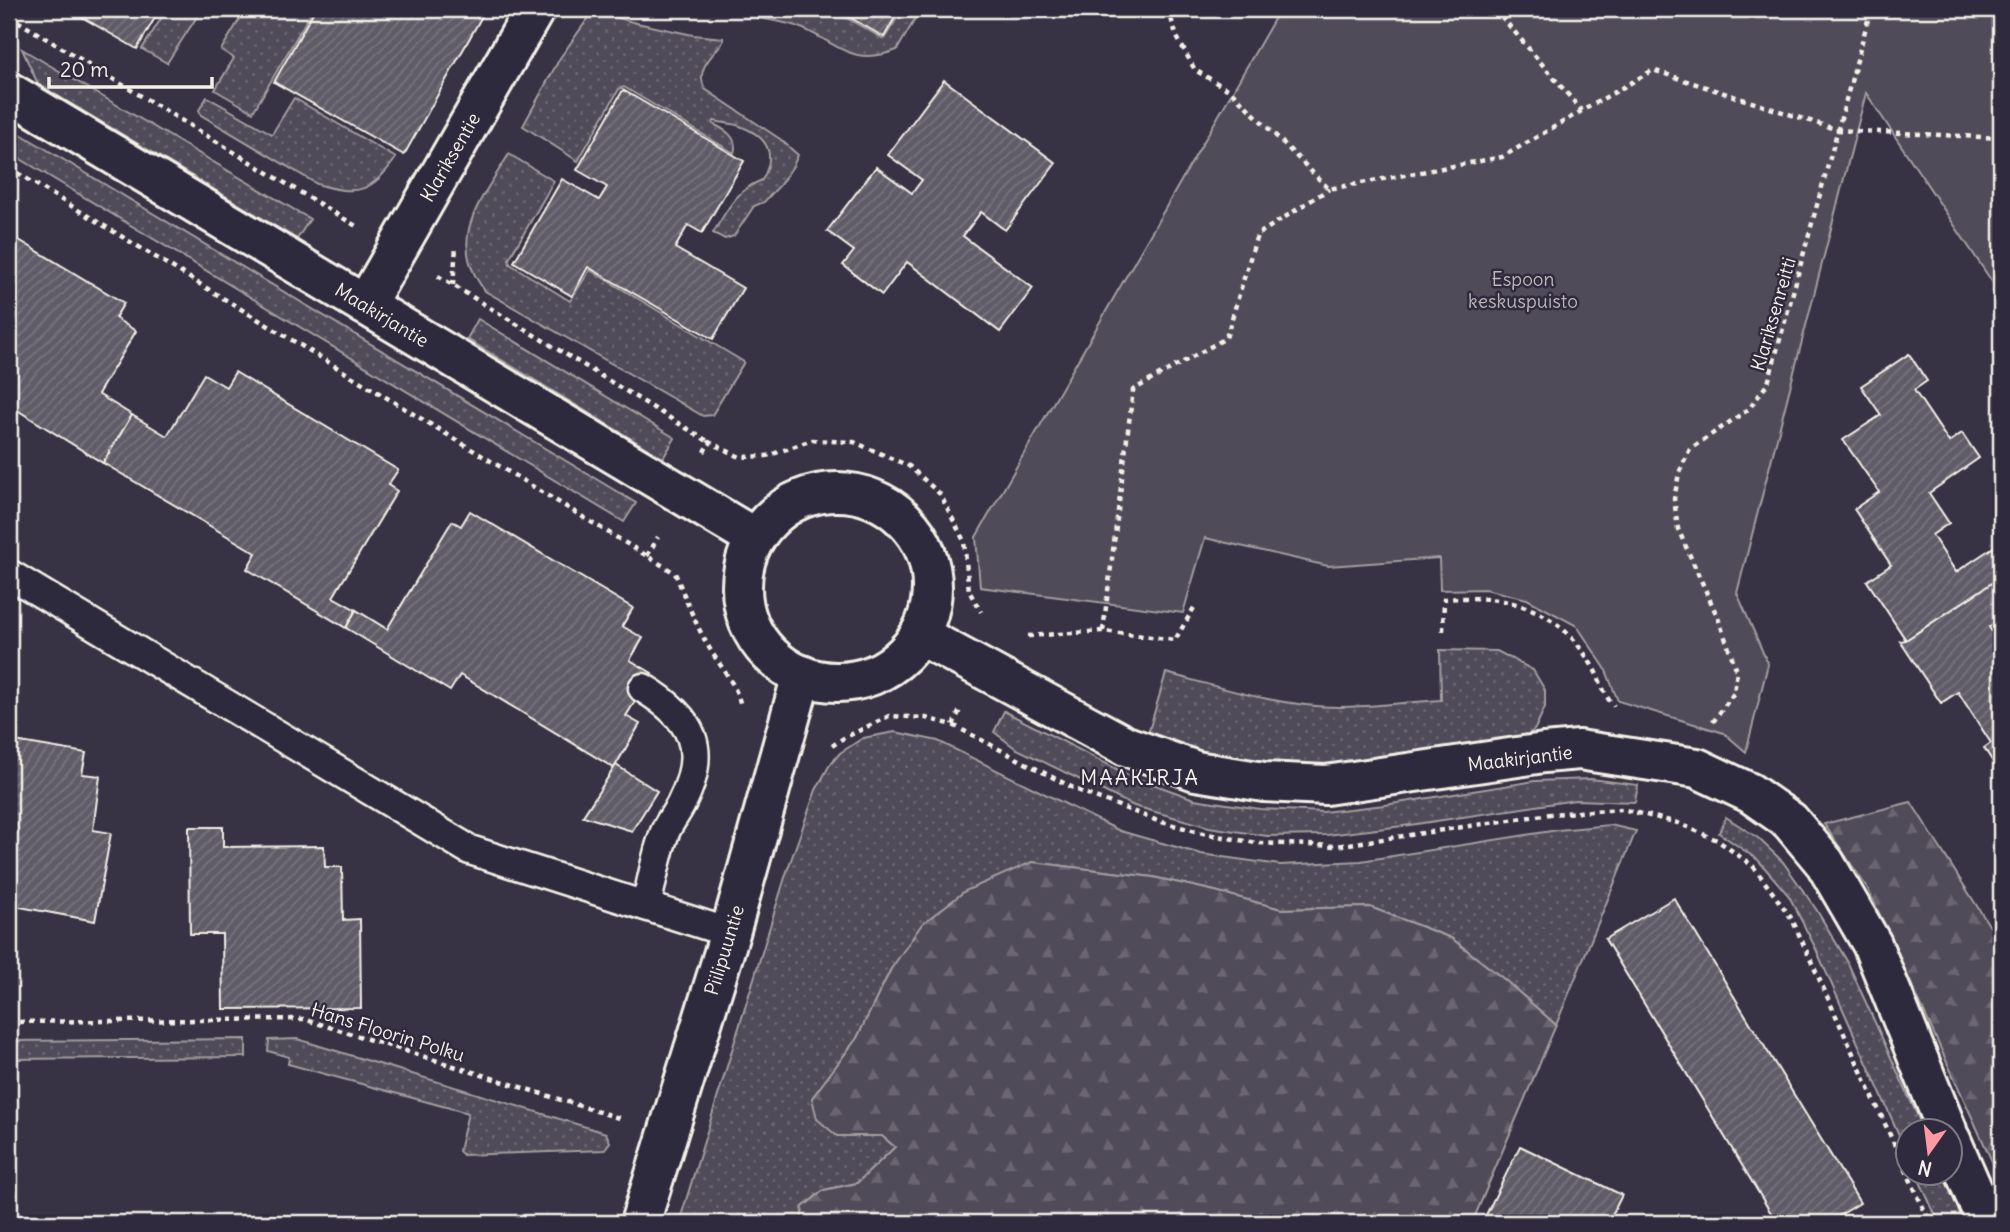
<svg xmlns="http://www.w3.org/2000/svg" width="2010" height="1232" font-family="Delius,sans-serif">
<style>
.grass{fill:url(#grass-dots);stroke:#a29ea0;stroke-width:2}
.forest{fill:url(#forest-firs);stroke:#a29ea0;stroke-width:2}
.park{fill:#504b59;stroke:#a29ea0;stroke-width:2}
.building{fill:url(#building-hatch);stroke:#f4f1e8;stroke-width:2}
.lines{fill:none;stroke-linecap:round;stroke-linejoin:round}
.service-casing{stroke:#f4f1e8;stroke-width:33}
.minor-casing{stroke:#f4f1e8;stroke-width:44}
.path{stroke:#f4f1e8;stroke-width:4.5;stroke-dasharray:5 5;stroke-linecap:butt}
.service{stroke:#2f2a3d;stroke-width:28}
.minor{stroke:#2f2a3d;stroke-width:38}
.labels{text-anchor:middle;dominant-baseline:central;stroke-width:5;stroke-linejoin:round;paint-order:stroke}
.street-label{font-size:19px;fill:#f4f1e8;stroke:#2f2a3d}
.park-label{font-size:19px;fill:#bbb7b6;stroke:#2f2a3d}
.neighbourhood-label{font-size:21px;letter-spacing:2px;fill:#f4f1e8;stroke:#2f2a3d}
</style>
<defs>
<pattern id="grass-dots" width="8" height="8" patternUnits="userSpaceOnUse" patternTransform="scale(1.75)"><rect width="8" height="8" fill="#504b59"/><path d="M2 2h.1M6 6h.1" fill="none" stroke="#6a6571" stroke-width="1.8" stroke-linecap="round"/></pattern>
<pattern id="forest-firs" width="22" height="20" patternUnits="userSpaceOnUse" patternTransform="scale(1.75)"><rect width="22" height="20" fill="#504b59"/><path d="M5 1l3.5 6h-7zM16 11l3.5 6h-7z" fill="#6a6571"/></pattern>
<pattern id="building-hatch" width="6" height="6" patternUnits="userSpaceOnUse" patternTransform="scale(1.75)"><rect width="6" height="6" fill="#5f5c67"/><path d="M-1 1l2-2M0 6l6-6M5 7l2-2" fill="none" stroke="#77747d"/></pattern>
</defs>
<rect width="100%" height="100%" fill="#373244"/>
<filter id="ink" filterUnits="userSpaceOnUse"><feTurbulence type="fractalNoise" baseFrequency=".0143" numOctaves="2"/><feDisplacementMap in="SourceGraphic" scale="14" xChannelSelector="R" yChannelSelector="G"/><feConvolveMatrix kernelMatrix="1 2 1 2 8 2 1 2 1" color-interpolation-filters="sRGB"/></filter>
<g filter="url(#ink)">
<!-- grass -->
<g class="grass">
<path d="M167 9H202L167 63 142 49Z"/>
<path d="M246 9H313L253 112 215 90 234 58 221 50Z"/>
<path d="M761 9H830L884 39 903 9H921L897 50C848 68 838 41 796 26 784 22 771 20 758 18Z"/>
<path d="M594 10 632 22 693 35 723 38V42C711 57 695 70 705 89L780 139 798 155 793 166 779 186 764 202 754 206 734 236 725 239 713 233C728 209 735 191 762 180 778 152 766 135 737 125 729 123 722 123 714 121L713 124C724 129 739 137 734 153L624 87 619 89 578 161 523 126 560 58Z"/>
<path d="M22 49 310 219 297 239 38 84Z"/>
<path d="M207 97 272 134 294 98 396 158C371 193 357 196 317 184L201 115 199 110Z"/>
<path d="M9 127 636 503 624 522 9 152Z"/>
<path d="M509 154 554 181 509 259 510 264 570 301 590 270 744 362 712 415 703 416 485 291C445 239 481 200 509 154Z"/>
<path d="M478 319 675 438 663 458 467 339Z"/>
<path d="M1440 650 1497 651 1533 670 1545 690V707L1535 729 1526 737 1324 765 1230 760 1148 734 1166 673C1223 688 1280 707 1339 707 1373 707 1407 702 1441 700Z"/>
<path d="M1004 711 1128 775 1194 799 1260 809 1323 812 1385 805 1535 781 1591 779 1638 785 1635 802 1575 800 1403 826 1327 835 1267 836 1209 827 1134 806 1015 748 994 732Z"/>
<path d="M895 732 938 741 1120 831 1201 854 1280 865 1361 861 1558 830 1610 825 1636 831 1556 1025 1505 980 1451 938 1370 907 1281 909 1215 891 1153 877 1032 862 891 969 857 1038 812 1098 837 1136H882L895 1147 857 1183 824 1190 803 1207 801 1223H679L786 874 816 790 829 766 840 753 863 738Z"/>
<path d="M1726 817 1758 838 1783 862 1816 909 1847 961 1924 1130H1909L1908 1155 1815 947 1789 896 1758 860 1719 833Z"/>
<path d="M246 1039V1057L9 1059V1041Z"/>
<path d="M297 1039 606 1133 610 1142 604 1150 463 1155 459 1151 468 1113 288 1064 289 1057 268 1051 269 1040Z"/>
<path d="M1916 1173H1943L1966 1223H1939Z"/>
</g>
<!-- forest -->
<g class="forest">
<path d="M1911 802 2001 944V1181L1868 889 1824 824Z"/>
<path d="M1032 862 1153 877 1215 891 1281 909 1370 907 1451 938 1505 980 1556 1025 1472 1223H801L803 1207 824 1190 857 1183 895 1147 882 1136H837L817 1119 812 1098 857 1038 891 969 922 924 965 891Z"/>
</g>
<!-- park -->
<path class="park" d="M1280 9H2001V295L1866 93 1737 593 1768 664 1746 752 1724 733 1618 701 1605 668 1577 626 1527 599 1485 589 1440 590 1439 558 1328 566 1205 538 1183 613 980 587 976 537Z"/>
<!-- building -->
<g class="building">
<path d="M68 9H160L137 49Z"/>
<path d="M315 9H486L404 155 274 82Z"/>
<path d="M835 9H900L884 37Z"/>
<path d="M944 80 1056 163 1005 230 981 212 963 236 1033 288 1000 332 907 262 882 295 843 265 854 251 827 231 876 167 912 193 922 180 888 155Z"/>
<path d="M623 90 744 161 702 233 688 225 675 248 743 288 713 339 588 267 572 296 514 262 562 179 599 200 607 187 577 170Z"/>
<path d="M9 234 124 303 115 318 136 331 98 394 132 415 103 463 9 405Z"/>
<path d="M1909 354 1927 381 1914 390 1949 442 1962 433 1979 458 1929 493 1949 523 1932 535 1956 572 2001 542V577L1906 640 1867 581 1891 565 1854 509 1879 492 1843 440 1881 415 1861 386Z"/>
<path d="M235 372 398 470 388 485 397 491 333 597 356 610 346 628 247 569 256 553 103 463 132 415 167 436 204 374 226 387Z"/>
<path d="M470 511 633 608 622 626 643 638 630 660 652 673 626 716 640 724 614 768 460 675 450 691 346 628 356 610 387 629 452 521 461 526Z"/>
<path d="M2001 577V619L1989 627 2001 646V774L1984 748 1991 743 1958 692 1941 703 1900 641 1906 640Z"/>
<path d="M9 740 86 753 82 774 100 776 93 830 111 833 95 921 9 905Z"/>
<path d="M616 765 657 791 632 831 583 816Z"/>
<path d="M189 827H223V847L324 846 325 867H342L343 920 360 919 361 1008 223 1009 222 934H190Z"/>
<path d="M1674 898 1860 1203 1827 1223H1777L1605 939Z"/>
<path d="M1520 1146 1622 1195 1608 1223H1482Z"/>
</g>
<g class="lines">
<defs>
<g id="service">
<path d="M9 574 470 850 730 933"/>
<path d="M643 688C693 718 709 749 681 804 676 814 669 822 665 832 656 855 652 882 646 906"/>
</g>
<g id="minor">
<path d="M9 92 755 538"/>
<path d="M365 305 535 9"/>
<circle cx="837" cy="587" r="95"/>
<path d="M920 635 1126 746 1196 771 1264 782 1326 785 1544 753 1579 750 1697 768 1750 793 1790 821 1825 863 1872 944 1947 1130"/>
<path d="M1951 1140 1987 1223"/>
<path d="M640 1223 730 933 802 675"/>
</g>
</defs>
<!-- service casing -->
<use href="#service" class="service-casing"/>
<!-- minor casing -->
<use href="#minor" class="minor-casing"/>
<!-- path -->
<g class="path">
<path d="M1168 9 1177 37 1195 70 1232 92 1329 189 1502 157 1653 70 1838 130 2001 138"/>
<path d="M1495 9 1582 111"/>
<path d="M9 16 356 226"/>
<path d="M9 168 675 573C685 597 694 621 707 644 718 664 737 684 741 707"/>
<path d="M438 276 709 442"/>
<path d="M453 285 456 247"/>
<path d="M704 452 709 442 740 457 767 456 812 440 854 442 909 466 940 494 964 541 969 591 981 612"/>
<path d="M647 556 658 537"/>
<path d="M1103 631 1133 390 1226 338 1257 235 1329 189"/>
<path d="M1443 631 1444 599C1511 594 1560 608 1594 669 1601 681 1604 696 1614 706"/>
<path d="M1028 636 1103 631 1175 640 1195 606"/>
<path d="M1713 722 1734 693 1737 671 1718 618 1678 529 1674 499 1679 473 1690 449 1749 409 1768 383 1871 9"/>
<path d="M953 725 960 710"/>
<path d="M832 746 842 739 889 716 926 718 953 725 1077 790 1158 821 1207 834 1256 843 1336 846 1550 814 1622 809 1678 823 1717 840 1753 866 1792 919 1930 1223"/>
<path d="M9 1022 304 1019 622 1119"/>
</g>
<!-- service -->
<use href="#service" class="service"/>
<!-- minor -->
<use href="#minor" class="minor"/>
</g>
</g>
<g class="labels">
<!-- street labels -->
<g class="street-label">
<text transform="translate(450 157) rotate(-60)">Klariksentie</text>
<text transform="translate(1773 314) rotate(-74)">Klariksenreitti</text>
<text transform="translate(382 315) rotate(31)">Maakirjantie</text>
<text transform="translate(1520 758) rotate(-7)">Maakirjantie</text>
<text transform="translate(724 950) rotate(-73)">Piilipuuntie</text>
<text transform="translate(388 1032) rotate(17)">Hans Floorin Polku</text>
</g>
<!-- park labels -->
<g class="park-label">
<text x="1523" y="279">Espoon<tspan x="1523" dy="22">keskuspuisto</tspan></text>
</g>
<!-- neighbourhood labels -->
<g class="neighbourhood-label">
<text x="1140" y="777">MAAKIRJA</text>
</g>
</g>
<!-- margin -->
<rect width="2010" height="1232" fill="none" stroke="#2f2a3d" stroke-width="35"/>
<rect x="18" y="18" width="1975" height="1197" fill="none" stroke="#f4f1e8" stroke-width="2.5" filter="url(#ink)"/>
<!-- north arrow -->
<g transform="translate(1929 1152) rotate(194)"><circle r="33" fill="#2f2a3d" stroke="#7e7a81" stroke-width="2"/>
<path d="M0-5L12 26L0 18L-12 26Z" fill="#ff9aa2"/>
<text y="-10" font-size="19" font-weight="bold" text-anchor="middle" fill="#f4f1e8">N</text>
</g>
<!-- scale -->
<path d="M49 77v10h163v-10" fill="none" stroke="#f4f1e8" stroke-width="3.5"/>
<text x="60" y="77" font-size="21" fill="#f4f1e8" stroke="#2f2a3d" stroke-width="5" paint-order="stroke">20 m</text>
</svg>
